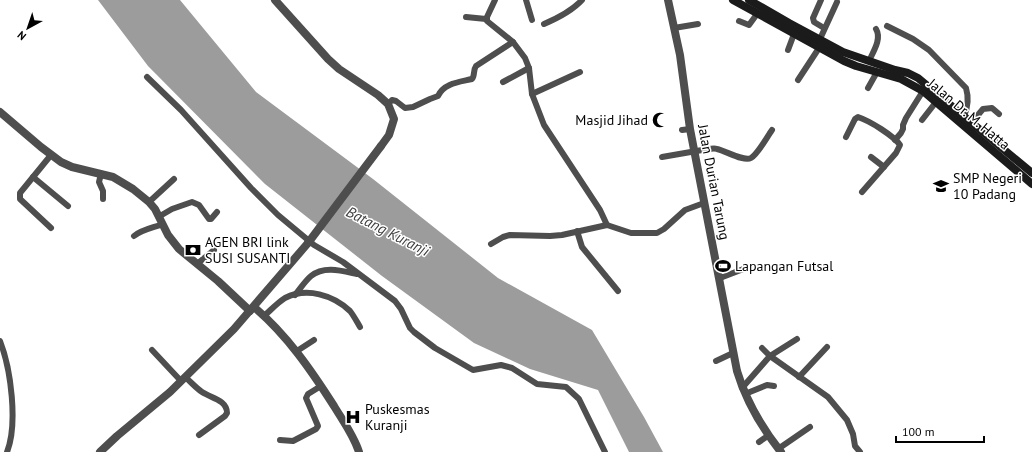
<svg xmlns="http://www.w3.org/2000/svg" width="1032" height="452" font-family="'PT Sans',sans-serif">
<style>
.water{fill:#9c9c9c}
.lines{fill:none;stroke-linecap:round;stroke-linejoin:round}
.minor{stroke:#4e4e4e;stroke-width:6}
.tertiary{stroke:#4e4e4e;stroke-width:8}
.secondary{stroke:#1b1b1b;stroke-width:8}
.tertiary-bridge{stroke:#4e4e4e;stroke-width:8}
.labels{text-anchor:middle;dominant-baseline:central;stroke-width:3;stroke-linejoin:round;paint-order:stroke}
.street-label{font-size:14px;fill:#000;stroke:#fff}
.poi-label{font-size:14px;fill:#000;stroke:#fff;text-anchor:start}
.water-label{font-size:15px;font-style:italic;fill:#3d3d3d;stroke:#fff}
</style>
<rect width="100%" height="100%" fill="#fff"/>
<!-- water -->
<path class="water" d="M98 0H180L256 92 373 179 498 278 592 330 644 417 663 452H629L598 390 530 369 474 343 382 276 265 184 148 66Z"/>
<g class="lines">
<!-- minor -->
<g class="minor">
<path d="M495 0 487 17V21L513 42 525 58 529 68 532 94 544 125 600 210 607 225"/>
<path d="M526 0 532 20"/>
<path d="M821 0 813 18 814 22 824 28"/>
<path d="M466 17 486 19"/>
<path d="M739 21 749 25 757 14"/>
<path d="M544 24C558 18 572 11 582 0"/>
<path d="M887 26 913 39 929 50 966 88C969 98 968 107 964 116"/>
<path d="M674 28 698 24"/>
<path d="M820 39 837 2"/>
<path d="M788 50 794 34"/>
<path d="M869 61C873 52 882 39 876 29"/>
<path d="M147 77 181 110 251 188 278 215 314 245 343 262 395 301 401 309 410 328 414 332 435 348 473 370 501 365 512 368 537 384 566 387 579 399 605 452"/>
<path d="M798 80 819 48"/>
<path d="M503 82 529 68"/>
<path d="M868 88 877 72"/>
<path d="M532 94 580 72"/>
<path d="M388 104 392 100 396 101 405 108 413 107 430 99 438 96C444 83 460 82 472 79 475 76 473 70 476 66L513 42"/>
<path d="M922 120 936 102"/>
<path d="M972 122 983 109 992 108 999 114"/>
<path d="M682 130 690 129"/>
<path d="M846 137 855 119 858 117C870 121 894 136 900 145L896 153 862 192"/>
<path d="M895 140 901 133 903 129V125L906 118 923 91"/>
<path d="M662 157 708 149C711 149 714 148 717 149 726 151 744 162 751 158 758 154 767 137 772 130"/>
<path d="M871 157 884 167"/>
<path d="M101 174 99 182 103 191V199"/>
<path d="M33 177 68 206"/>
<path d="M149 202 174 179"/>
<path d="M160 216 172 209 192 202 199 205 209 219H211L217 212"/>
<path d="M51 228 20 199V193L51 155"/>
<path d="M577 231 582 247 618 291"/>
<path d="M134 236C143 229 153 228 163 224"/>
<path d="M491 244 503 237 510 235 550 236 562 235 607 225 631 233H657L664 229 685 210 704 203"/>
<path d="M197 264 214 250"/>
<path d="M720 278 746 268"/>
<path d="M295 295C300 289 305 281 311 276 324 265 343 271 357 274"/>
<path d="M264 316C271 310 277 303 285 298 307 287 333 295 350 311 354 316 357 322 360 327"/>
<path d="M0 341C11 369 18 424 7 452"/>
<path d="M762 348 770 356 828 397 847 420 853 434 855 446 860 452"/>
<path d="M152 350 181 381"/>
<path d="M297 351 314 340"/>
<path d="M716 361 733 353"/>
<path d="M185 377C191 382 196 388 202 392 211 398 227 400 227 413L225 416 199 435"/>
<path d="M799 377 827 347"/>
<path d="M742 388 770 356 797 339"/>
<path d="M745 394 767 385 774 386"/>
<path d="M280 440 293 441 316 429 318 426 306 398 308 394 321 386"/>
<path d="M759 442 769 435"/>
<path d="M778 449 810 427"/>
</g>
<!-- tertiary -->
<g class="tertiary">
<path d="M275 0 328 59 339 69 378 95 388 104 394 119 389 135 381 146"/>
<path d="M668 0 680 55 690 129 737 371C746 401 762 428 781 452"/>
<path d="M0 112 41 147 61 162 72 167 113 177 133 189 149 202 155 209 168 235 179 249 218 281 250 311"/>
<path d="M254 307C287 335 311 370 334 406 343 421 354 436 359 452"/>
<path d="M100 452 117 436 170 392 234 329 308 243"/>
</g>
<!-- secondary -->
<g class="secondary">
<path d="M733 0 844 61 856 66 901 79 923 91 1032 184"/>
<path d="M749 0 789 23 843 52 895 70 908 73 918 78 1032 173"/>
</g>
<!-- tertiary-bridge -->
<path class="tertiary-bridge" d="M308 243 381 146"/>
</g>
<!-- icons -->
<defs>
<symbol id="mosque-bare" viewBox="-9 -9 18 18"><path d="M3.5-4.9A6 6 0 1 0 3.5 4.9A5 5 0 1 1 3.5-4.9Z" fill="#000" stroke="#fff" stroke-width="2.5" paint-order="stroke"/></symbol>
<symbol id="school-bare" viewBox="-9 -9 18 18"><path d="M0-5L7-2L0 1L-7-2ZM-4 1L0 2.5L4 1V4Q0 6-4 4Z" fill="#000" stroke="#fff" stroke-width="2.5" paint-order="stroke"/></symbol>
<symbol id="bank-bare" viewBox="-9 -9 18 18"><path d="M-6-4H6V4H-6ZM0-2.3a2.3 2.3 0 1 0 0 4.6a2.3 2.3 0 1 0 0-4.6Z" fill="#000" stroke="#fff" stroke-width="2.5" paint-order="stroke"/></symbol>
<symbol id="stadium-bare" viewBox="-9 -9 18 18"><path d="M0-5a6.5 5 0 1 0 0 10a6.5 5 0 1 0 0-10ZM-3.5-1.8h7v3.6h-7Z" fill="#000" stroke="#fff" stroke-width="2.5" paint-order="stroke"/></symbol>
<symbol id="hospital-bare" viewBox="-9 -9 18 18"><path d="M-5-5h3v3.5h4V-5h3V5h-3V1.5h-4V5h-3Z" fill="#000" stroke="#fff" stroke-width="2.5" paint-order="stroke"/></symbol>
</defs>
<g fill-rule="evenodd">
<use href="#mosque-bare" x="649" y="109" width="22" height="22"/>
<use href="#school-bare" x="930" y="175" width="22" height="22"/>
<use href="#bank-bare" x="182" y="239" width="22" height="22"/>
<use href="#stadium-bare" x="712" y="255" width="22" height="22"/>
<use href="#hospital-bare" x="342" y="406" width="22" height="22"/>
</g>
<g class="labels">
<!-- street labels -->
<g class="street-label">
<text transform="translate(969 114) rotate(40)">Jalan Dr. M. Hatta</text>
<text transform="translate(714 182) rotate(79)">Jalan Durian Tarung</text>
</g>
<!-- poi labels -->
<g class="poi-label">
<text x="648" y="120" text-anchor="end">Masjid Jihad</text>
<text x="953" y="178">SMP Negeri<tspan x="953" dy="16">10 Padang</tspan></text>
<text x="205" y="242">AGEN BRI link<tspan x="205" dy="16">SUSI SUSANTI</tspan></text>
<text x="735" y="266">Lapangan Futsal</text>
<text x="365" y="409">Puskesmas<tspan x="365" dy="16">Kuranji</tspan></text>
</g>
<!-- water labels -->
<g class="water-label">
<text transform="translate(388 231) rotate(27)">Batang Kuranji</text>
</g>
</g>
<!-- north arrow -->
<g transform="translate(28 28) rotate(220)" stroke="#ffffff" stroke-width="3" paint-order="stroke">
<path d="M0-3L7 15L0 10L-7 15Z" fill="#000000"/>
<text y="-6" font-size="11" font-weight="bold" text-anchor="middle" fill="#000000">N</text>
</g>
<!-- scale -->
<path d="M896 436v6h88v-6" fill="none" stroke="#000000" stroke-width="2"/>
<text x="902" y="436" font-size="12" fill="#000000" stroke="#ffffff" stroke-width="3" paint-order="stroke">100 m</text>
</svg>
